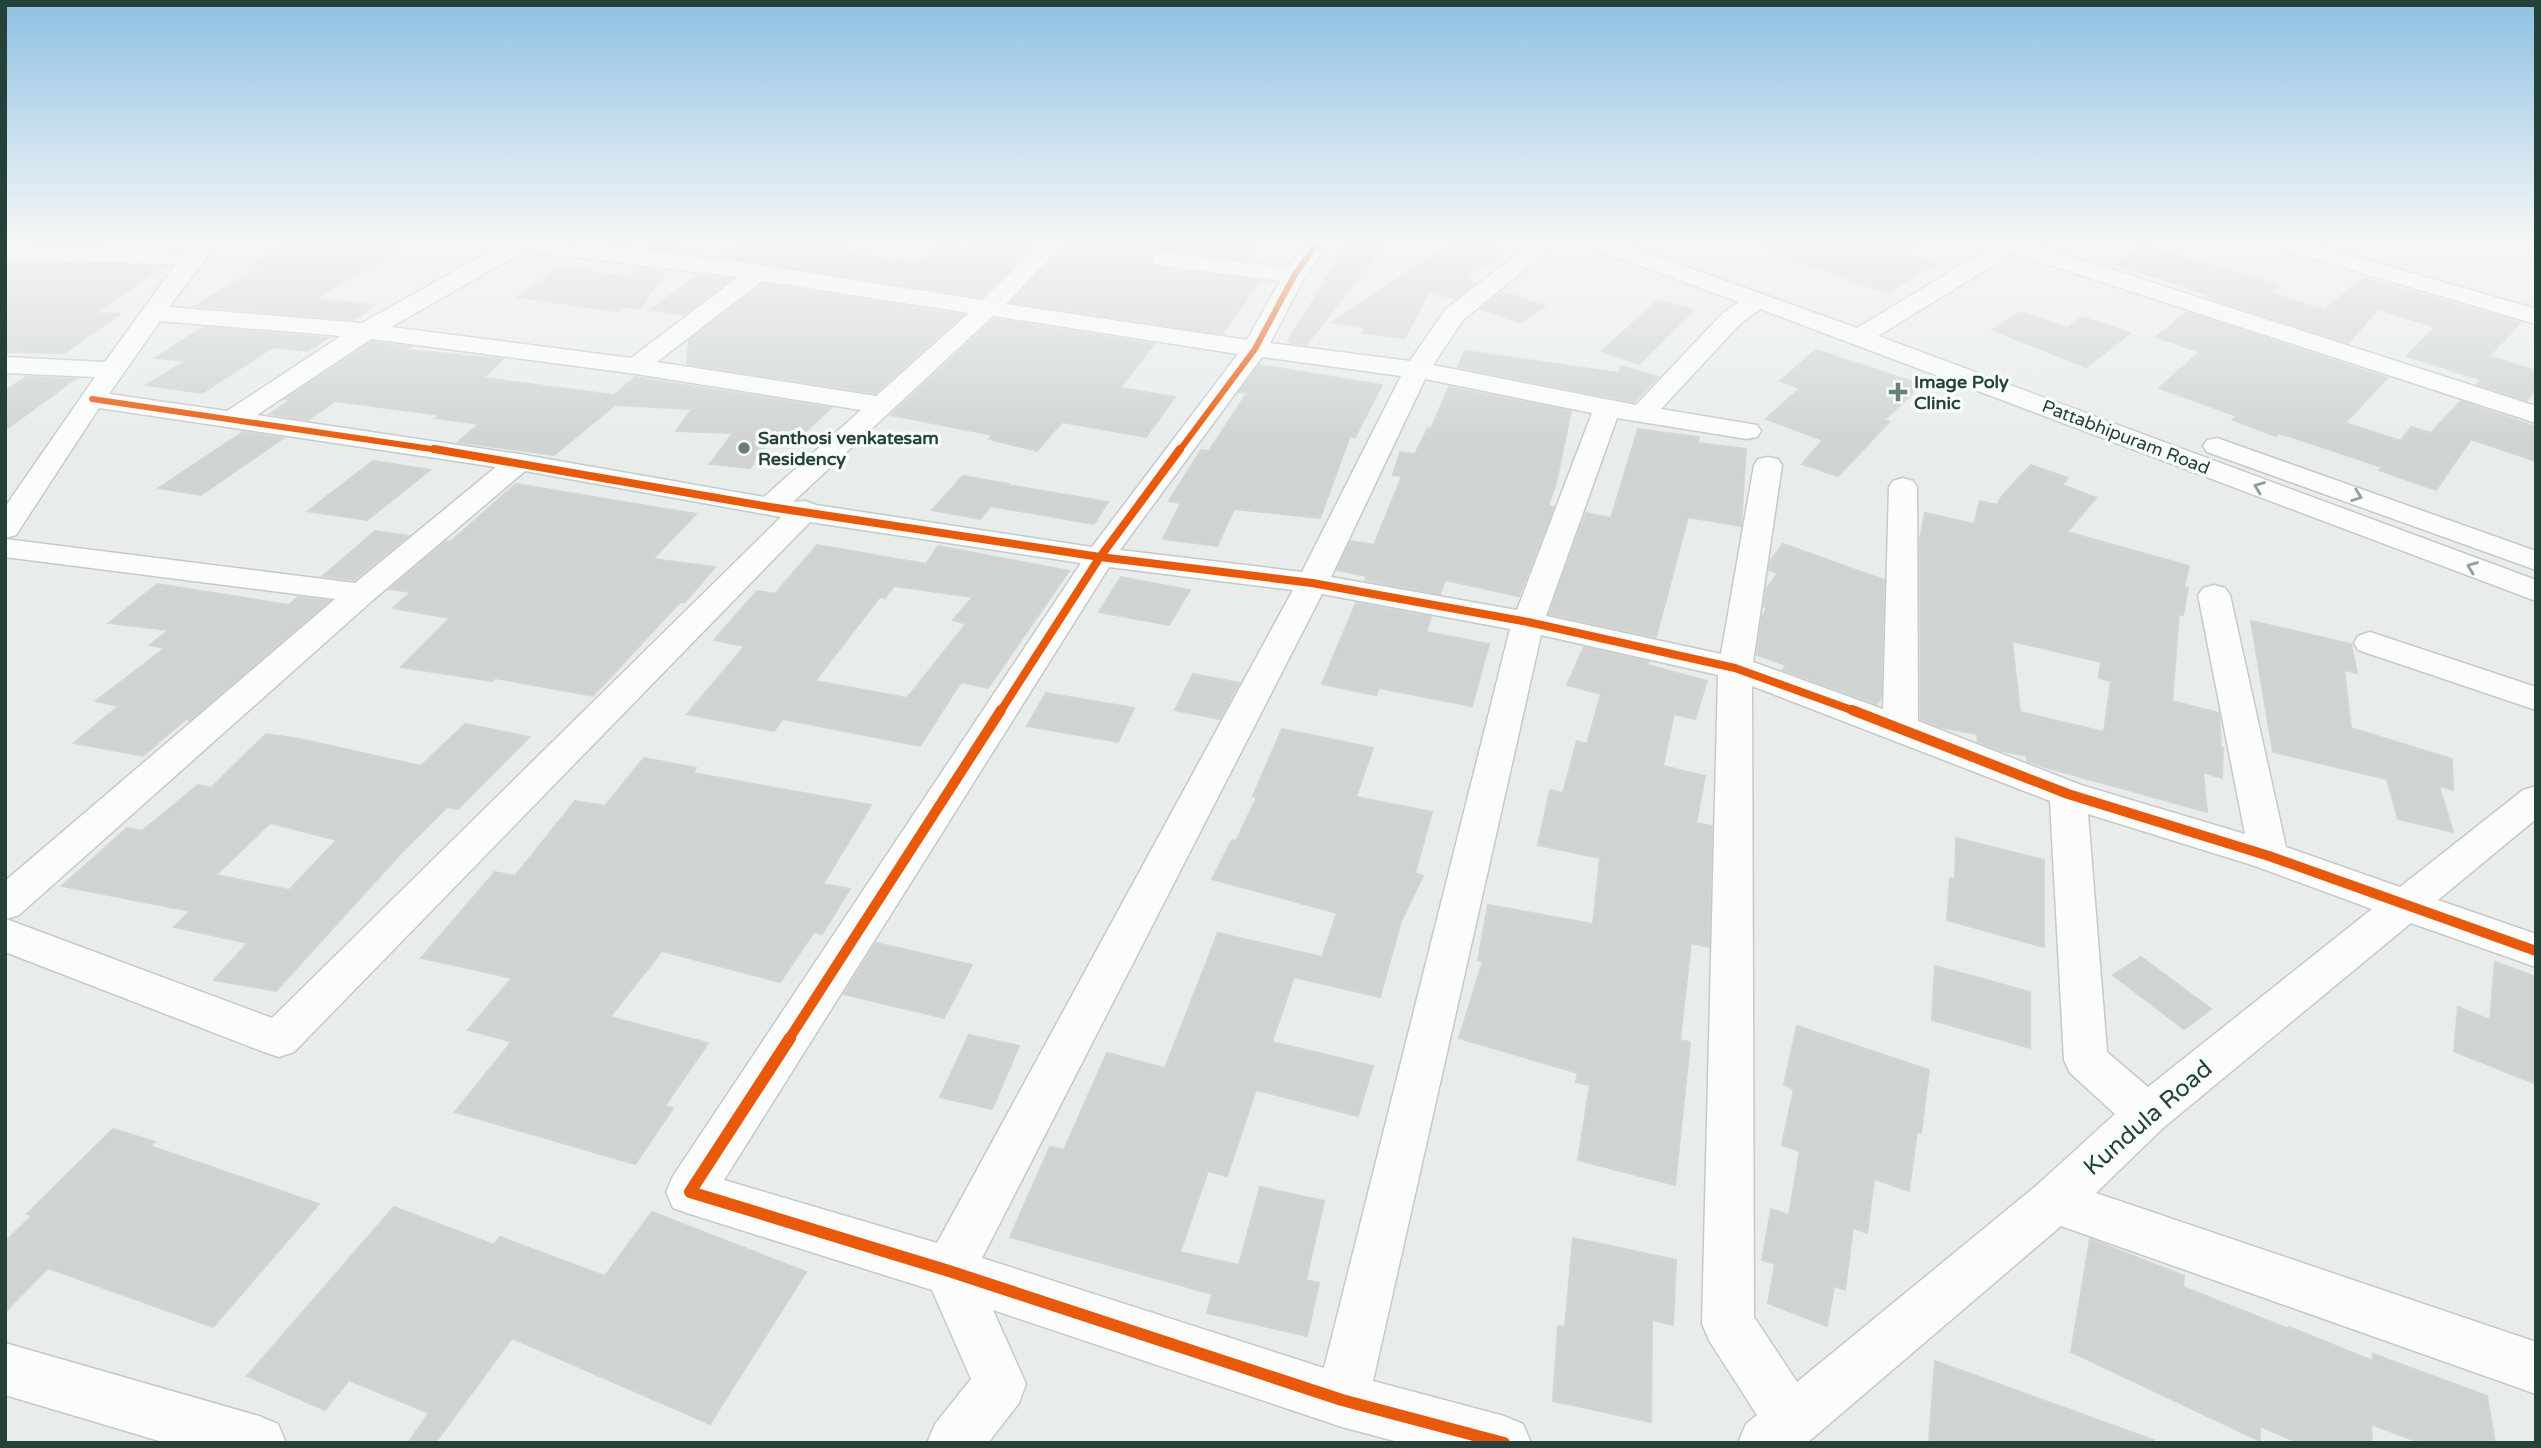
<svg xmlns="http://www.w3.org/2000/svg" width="2541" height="1448" font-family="'Varela Round',sans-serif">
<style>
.building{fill:#cfd4d2;stroke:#d1d6d4;stroke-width:2;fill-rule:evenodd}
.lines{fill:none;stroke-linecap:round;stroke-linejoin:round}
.minor-casing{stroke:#c5cac8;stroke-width:3}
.minor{fill:#fcfcfc;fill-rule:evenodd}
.cycleway-far3-casing{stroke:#f7fbf9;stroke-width:10}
.cycleway-far2-casing{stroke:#f7fbf9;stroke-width:11}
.cycleway-far1-casing{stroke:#f7fbf9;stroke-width:14}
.cycleway-casing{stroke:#f7fbf9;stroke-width:17}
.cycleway-far3{stroke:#e8590c;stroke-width:6}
.cycleway-far2{stroke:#e8590c;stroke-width:8}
.cycleway-far1{stroke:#e8590c;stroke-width:10}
.cycleway{stroke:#e8590c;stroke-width:12}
.oneway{stroke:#909f9b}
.poi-dot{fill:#697e78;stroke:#f7fbf9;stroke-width:2.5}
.labels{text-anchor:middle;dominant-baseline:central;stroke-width:7;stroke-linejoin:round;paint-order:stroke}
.far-poi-label{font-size:18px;font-weight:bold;fill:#24423a;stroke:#f7fbf9;text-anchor:start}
.far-street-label{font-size:18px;fill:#24423a;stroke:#f7fbf9}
.near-street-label{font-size:24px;fill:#24423a;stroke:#f7fbf9}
</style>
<rect width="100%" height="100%" fill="#e8edeb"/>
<!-- building -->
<g class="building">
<path d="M290 242H410L315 299 374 305 354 320 195 306 262 265 252 264Z"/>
<path d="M655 242H686L679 252 650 249Z"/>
<path d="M745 242H856L842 252 919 264 942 245 972 249 980 242H1038L981 297 723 257Z"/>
<path d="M1068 242H1261L1247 260 1163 249 1154 251 1150 258 1153 265 1162 269 1260 281 1222 334 1011 302Z"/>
<path d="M1349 242H1386L1306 345 1292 343 1288 341Z"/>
<path d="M1454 242H1475L1505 251 1464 279 1476 283 1454 299 1429 291 1405 338 1362 333 1365 327 1332 322Z"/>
<path d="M1756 242H1923L1905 254 1935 264 1887 293 1756 245Z"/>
<path d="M2142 245 2278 285 2270 293 2324 310 2364 278 2521 322 2489 356 2536 371V389L2527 400 2477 384 2482 380 2407 356 2435 327 2378 309 2348 343 2206 297 2209 295 2116 264Z"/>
<path d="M5 263 108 265 162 267 96 313 120 314 64 353 5 352Z"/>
<path d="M560 267 630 277 637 267 666 271 640 309 622 307 617 311 517 297Z"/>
<path d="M699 275 731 279 684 315 650 310Z"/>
<path d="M763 284 963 315 875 393 687 364 689 340Z"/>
<path d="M1502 292 1545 306 1521 323 1481 309Z"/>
<path d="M1658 300 1694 310 1639 364 1602 351Z"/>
<path d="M2021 312 2067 328 2082 317 2130 333 2086 367 1992 330Z"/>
<path d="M2187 312 2387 378 2345 423 2401 441 2411 427 2431 433 2461 401 2536 427V461L2471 439 2436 490 2379 470 2382 467 2279 433 2276 436 2233 420 2237 416 2159 388 2200 352 2156 337Z"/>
<path d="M994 319 1154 344 1120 388 1175 397 1146 437 1062 422 1037 451 989 439 993 435 891 415Z"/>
<path d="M204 327 328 338 308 351 273 347 202 393 146 385 186 361 155 358Z"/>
<path d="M372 342 410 347 405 350 503 359 483 378 614 395 635 377 831 408 801 436 776 431 750 468 710 464 733 433 676 431 692 409 615 405 554 455 458 442 479 424 436 418 440 415 335 401 308 420 270 414 291 400 285 399Z"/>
<path d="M1816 350 1922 385 1884 420 1889 422 1838 476 1802 464 1823 440 1766 419 1800 388 1780 381Z"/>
<path d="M1465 351 1619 373 1621 366 1658 377 1634 402 1458 367Z"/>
<path d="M1259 365 1382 385 1355 437 1350 436 1320 518 1234 509 1217 546 1163 539 1181 503 1169 501 1201 450 1209 451 1247 393 1239 392Z"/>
<path d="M26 377 75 379 5 430V391Z"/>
<path d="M1449 387 1571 411 1556 483 1548 506 1554 507 1519 596 1445 580 1440 594 1365 580 1367 576 1337 570 1351 541 1374 545 1402 476 1393 475 1400 452 1415 454 1428 428 1431 429Z"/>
<path d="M1638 429 1699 437 1698 443 1746 449 1741 526 1688 517 1656 637 1549 614 1586 513 1611 518Z"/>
<path d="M243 432 283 438 201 495 159 488Z"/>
<path d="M373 461 430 470 367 520 308 511Z"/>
<path d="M2031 465 2068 478 2062 485 2096 498 2067 532 2189 566 2184 587 2188 588 2183 615 2179 614 2172 701 2219 713 2221 748H2223L2222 778 2203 772 2207 812 2041 766 2027 761V756L2002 751 1978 742 1977 734 1940 727 1921 719 1920 539 1925 513 1974 524 1980 501 1997 505 2002 496ZM2012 641 2101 662 2099 678 2111 681 2104 732 2020 712Z"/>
<path d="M963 476 1008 484 1007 485 1108 502 1094 524 991 506 980 519 932 510Z"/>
<path d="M516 484 696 514 653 559 715 567 685 602H680L593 696 495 678 492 681 401 667 450 618 393 608 411 592 390 589 446 541 450 542Z"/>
<path d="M375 531 408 536 354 580 323 576Z"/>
<path d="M1783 544 1884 580 1881 698 1877 704 1783 670 1786 665 1757 655 1762 617 1767 608 1764 607 1766 589 1778 573 1769 570 1771 560Z"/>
<path d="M817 545 926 564 938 546 1069 571 988 688 961 682 920 746 783 719 774 731 687 714 745 646 714 640 757 591 775 594ZM894 586 973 597 953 620 966 624 907 698 815 681 880 597 885 598Z"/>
<path d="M1121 577 1151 583 1190 590 1169 625 1099 612Z"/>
<path d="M157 584 289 605 298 597 329 601 190 720 186 719 143 756 74 743 119 706 96 701 165 648 150 645 169 630 109 623Z"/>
<path d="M1356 603 1431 617 1426 632 1489 644 1472 706 1379 688 1376 695 1322 684Z"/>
<path d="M2251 621 2351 644 2357 673 2344 670 2351 728 2452 759 2453 790 2439 786 2453 832 2398 819 2387 779 2273 752Z"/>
<path d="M1584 647 1648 662 1647 665 1707 681 1695 719 1674 714 1663 766 1705 776 1696 823 1712 826 1709 947 1691 943 1680 1040 1690 1042 1675 1185 1578 1160 1590 1085 1576 1082 1578 1073 1459 1038 1483 961 1478 960 1488 905 1593 924 1600 858 1538 845 1550 790 1563 793 1577 741 1587 744 1601 694 1567 685Z"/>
<path d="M1193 674 1239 683 1220 719 1175 710Z"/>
<path d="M1046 693 1134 708 1118 742 1027 726Z"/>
<path d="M465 724 529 737 458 809 447 807 400 854 276 991 214 980 248 943 174 927 190 911 62 886 127 828 142 831 198 785 211 788 266 734 300 739 421 766ZM270 823 337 840 289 890 216 875Z"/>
<path d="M1282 729 1373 748 1356 797 1432 812 1415 873 1423 876 1401 921 1380 997 1294 977 1272 1042 1373 1066 1358 1116 1256 1090 1227 1176 1208 1171 1180 1252 1239 1265 1260 1187 1324 1201 1306 1280 1319 1283 1307 1336 1207 1313 1212 1294 1010 1237 1050 1147 1064 1150 1107 1053 1165 1068 1218 933 1322 957 1337 913 1212 879 1232 840 1236 841 1257 797 1253 796Z"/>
<path d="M644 758 696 768 693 773 871 805 823 884 850 889 822 934 814 932 780 982 662 951 610 1017 708 1043 665 1106 673 1108 635 1164 455 1112 509 1045 510 1041 468 1030 512 978 421 958 495 872 515 876 575 801 605 806Z"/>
<path d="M1956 838 2044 860V947L1947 920 1950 878 1955 880Z"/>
<path d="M876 943 972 965 944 1018 844 994Z"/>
<path d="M2141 957 2211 1009 2184 1029 2113 975Z"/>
<path d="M2495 962 2536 977V1084L2454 1051 2458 1007 2490 1020Z"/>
<path d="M1935 966 2030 992V1048L1932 1020Z"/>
<path d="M1797 1026 1929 1070 1921 1133 1917 1131 1909 1191 1874 1179 1867 1233 1853 1228 1845 1290 1834 1286 1827 1326 1768 1303 1775 1264 1762 1260 1771 1209 1789 1215 1800 1151 1782 1145 1794 1089 1784 1085Z"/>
<path d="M969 1035 1019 1046 992 1109 940 1097Z"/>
<path d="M113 1129 155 1142 150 1146 319 1204 213 1327 48 1268 5 1312V1242L32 1216 27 1214Z"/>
<path d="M394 1207 494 1245 500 1237 605 1276 652 1212 806 1272 710 1424 512 1338 435 1443H408L429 1413 349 1380 325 1410 247 1376Z"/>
<path d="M1573 1238 1676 1260 1673 1325 1652 1320 1651 1422 1553 1401 1558 1326 1565 1327Z"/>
<path d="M2090 1239 2184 1276 2183 1287 2289 1329V1327L2373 1361V1354L2487 1396 2495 1443H2421L2371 1424 2372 1443H2298L2260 1426V1441L2071 1352Z"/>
<path d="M1935 1361 2153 1440V1443H1929Z"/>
</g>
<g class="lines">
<defs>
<g id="minor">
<path d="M195 242H218L169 307 362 323 498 247 492 242C656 242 820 276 982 300L1042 242H1065L1006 304 1247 340 1280 281 1163 266 1155 264 1152 259 1155 254 1163 252 1288 268 1307 242H1329L1305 276 1270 343 1410 361 1445 310 1533 242H1558L1463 320 1433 365 1636 405 1722 314 1739 302 1589 247 1586 242H1617L1857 328 1993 246 1991 242H2026L2536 406V423L2013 253 1878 336 2536 580V601L1760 309 1740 324 1661 409 1757 425 1761 431 1757 437 1747 439 1617 418 1546 616 1721 654 1754 465 1758 459 1768 457 1778 459 1782 465 1753 662 1883 709 1889 487 1893 481 1903 478 1913 481 1917 487 1918 721 2081 785 2245 834 2198 595 2203 588 2214 585 2225 588 2230 595 2286 847 2400 887 2523 790 2536 786V819L2438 900 2536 934V967L2411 923 2163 1128 2096 1193 2536 1342V1394L2061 1226 1807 1443H1738L1746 1424 1757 1415 1710 1342 1702 1324 1718 675 1541 635 1373 1381 1504 1416 1523 1424 1531 1443H1402L1342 1427 993 1310 1026 1384 1019 1403 988 1443H927L935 1424 971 1379 932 1290 690 1214 673 1208 666 1192 673 1176 1081 563 810 522 294 1052 279 1057 264 1052 5 952V881L335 599 5 557V539L355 583 496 467 99 408 16 535 5 538V507L95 377 5 373V357L105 362 176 264 5 260V246L186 251ZM524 251 738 277 631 358 391 327ZM762 281 969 313 876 396 657 362ZM993 316 1238 354 1092 547 816 505 805 501 793 502ZM160 321 341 336 227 411 109 394ZM371 339 636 374 861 410 764 497 519 454 257 415ZM1262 357 1401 376 1302 572 1120 550ZM1425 379 1592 413 1517 610 1331 577ZM525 471 781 517 272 1018 6 919 19 915 373 600ZM1109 567 1293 590 937 1243 724 1180ZM1322 594 1510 629 1324 1368 982 1258ZM1752 686 2050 801 2064 1060 2070 1073 2115 1114 2037 1185 1797 1382 1754 1317ZM2088 814 2255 866 2372 909 2148 1087 2107 1052Z"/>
<path d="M2270 242H2304L2536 309V324L2273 247Z"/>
<path d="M2217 438 2536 551V570L2207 452 2203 446 2207 440Z"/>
<path d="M2370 632 2536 687V710L2358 650 2354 643 2358 636Z"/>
<path d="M5 1343 259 1416 278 1424 286 1443H166L5 1395Z"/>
</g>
</defs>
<!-- minor casing -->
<use href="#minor" class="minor-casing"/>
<!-- minor -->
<use href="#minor" class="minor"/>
<defs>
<g id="cycleway-far3">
<path d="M92 399 445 451"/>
<path d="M1179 451 1255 349 1294 276 1318 242"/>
</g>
<g id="cycleway-far2">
<path d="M434 449 770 507 1100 557 1312 583 1528 622 1735 668 1857 712"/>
<path d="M1000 712 1100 557 1180 449"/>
</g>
<g id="cycleway-far1">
<path d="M1852 710 2068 794 2269 856 2536 951"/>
<path d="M789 1039 1001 710"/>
</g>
<path id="cycleway" d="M790 1038 690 1192 949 1271 1342 1400 1504 1443"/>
</defs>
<!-- cycleway-far3 casing -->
<use href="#cycleway-far3" class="cycleway-far3-casing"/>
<!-- cycleway-far2 casing -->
<use href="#cycleway-far2" class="cycleway-far2-casing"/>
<!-- cycleway-far1 casing -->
<use href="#cycleway-far1" class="cycleway-far1-casing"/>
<!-- cycleway casing -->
<use href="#cycleway" class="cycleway-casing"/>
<!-- cycleway-far3 -->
<use href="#cycleway-far3" class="cycleway-far3"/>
<!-- cycleway-far2 -->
<use href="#cycleway-far2" class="cycleway-far2"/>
<!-- cycleway-far1 -->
<use href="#cycleway-far1" class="cycleway-far1"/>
<!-- cycleway -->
<use href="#cycleway" class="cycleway"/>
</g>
<!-- one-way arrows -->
<defs><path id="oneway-chevron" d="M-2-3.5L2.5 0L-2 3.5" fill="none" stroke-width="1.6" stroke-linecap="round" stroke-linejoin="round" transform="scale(1.75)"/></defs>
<g class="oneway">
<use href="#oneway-chevron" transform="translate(2259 487) rotate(-159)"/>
<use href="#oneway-chevron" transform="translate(2357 496) rotate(20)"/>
<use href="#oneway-chevron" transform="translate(2472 567) rotate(-159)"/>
</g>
<!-- sky -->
<linearGradient id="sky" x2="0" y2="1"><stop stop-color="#8fc1e3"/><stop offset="0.54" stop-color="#f5f7f6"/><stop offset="1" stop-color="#f5f7f6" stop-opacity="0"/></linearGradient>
<rect width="2541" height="445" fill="url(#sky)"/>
<!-- markers -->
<g class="poi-dot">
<path d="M1894.5 381.5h7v7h7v7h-7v7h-7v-7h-7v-7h7z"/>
<circle cx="744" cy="448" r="7"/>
</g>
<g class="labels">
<!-- far-poi labels -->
<g class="far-poi-label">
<text x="1914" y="382">Image Poly<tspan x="1914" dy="21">Clinic</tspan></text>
<text x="758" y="438">Santhosi venkatesam<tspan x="758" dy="21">Residency</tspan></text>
</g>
<!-- far-street labels -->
<g class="far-street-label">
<text transform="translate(2126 437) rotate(21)">Pattabhipuram Road</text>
</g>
<!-- near-street labels -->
<g class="near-street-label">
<text transform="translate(2148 1118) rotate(-41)">Kundula Road</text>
</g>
</g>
<!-- border -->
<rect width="2541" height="1448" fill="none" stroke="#24423a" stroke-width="14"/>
</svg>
